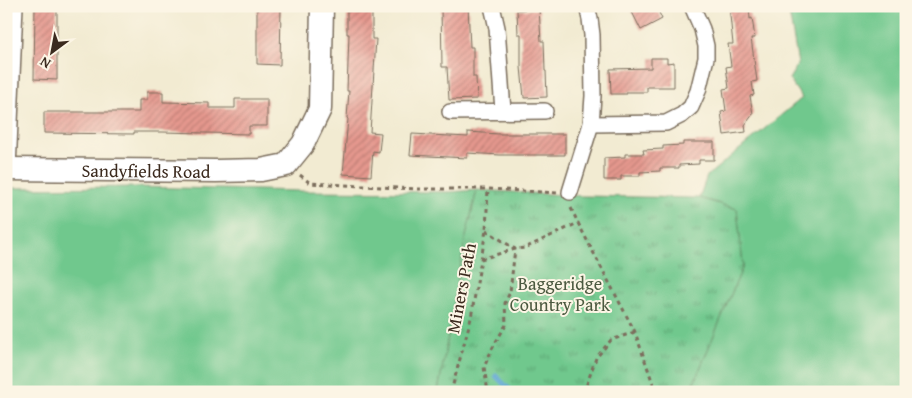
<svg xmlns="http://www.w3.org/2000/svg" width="912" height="398" font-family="'Gentium Book Plus',serif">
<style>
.green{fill:#70c88d;stroke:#567956}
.park{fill:url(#park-tufts);stroke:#567956}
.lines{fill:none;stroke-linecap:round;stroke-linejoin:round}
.stream{stroke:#5ba5d3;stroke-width:5}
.building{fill:url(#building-hatch)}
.street-casing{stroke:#7b6e5d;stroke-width:18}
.secondary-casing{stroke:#7b6e5d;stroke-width:25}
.path{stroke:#7b6e5d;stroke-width:3;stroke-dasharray:4 4;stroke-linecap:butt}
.street{stroke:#fff;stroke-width:15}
.secondary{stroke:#fff;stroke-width:22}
.labels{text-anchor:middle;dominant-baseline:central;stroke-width:4;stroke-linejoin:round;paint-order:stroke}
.street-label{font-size:18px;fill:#3b2a1e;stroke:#fcf5e5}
.park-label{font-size:18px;fill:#4b593f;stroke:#fcf5e5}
</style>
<defs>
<pattern id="park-tufts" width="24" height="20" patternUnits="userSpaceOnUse" patternTransform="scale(1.25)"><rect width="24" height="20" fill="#70c88d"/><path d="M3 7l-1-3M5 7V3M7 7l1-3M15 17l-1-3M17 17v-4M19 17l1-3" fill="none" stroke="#5da373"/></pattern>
<pattern id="building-hatch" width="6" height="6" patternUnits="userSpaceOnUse" patternTransform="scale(1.25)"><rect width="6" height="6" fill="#e5988e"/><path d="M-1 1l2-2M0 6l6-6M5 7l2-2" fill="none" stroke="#bb7c73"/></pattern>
</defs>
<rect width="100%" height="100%" fill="#fcf5e5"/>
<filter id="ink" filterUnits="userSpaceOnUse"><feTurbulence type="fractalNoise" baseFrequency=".02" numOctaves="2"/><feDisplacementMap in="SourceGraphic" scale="10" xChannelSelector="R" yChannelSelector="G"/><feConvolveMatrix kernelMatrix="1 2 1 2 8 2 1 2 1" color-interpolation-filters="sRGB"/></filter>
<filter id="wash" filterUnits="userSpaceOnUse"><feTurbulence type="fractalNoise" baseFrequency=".0096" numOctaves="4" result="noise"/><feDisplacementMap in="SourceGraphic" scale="20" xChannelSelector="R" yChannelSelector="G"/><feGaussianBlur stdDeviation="1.12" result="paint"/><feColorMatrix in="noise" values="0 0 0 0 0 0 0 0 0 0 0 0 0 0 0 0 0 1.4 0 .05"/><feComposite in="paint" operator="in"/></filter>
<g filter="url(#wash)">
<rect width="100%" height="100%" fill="#f2ebd2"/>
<!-- green -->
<g class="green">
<path d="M788 6H906V392H690L743 266 737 209 699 198 707 176 802 98 789 79 798 64Z"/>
<path d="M137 187 301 191 449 192 477 190 465 241 438 392H6V188Z"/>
</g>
<!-- park -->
<path class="park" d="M477 190 582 196 699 198 737 209 743 266 690 392H438L465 241Z"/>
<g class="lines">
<!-- stream -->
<path class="stream" d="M496 376 512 392"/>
</g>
<g id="blocks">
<!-- building -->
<g class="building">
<path d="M35 6H57V80L34 79Z"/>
<path d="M257 6H281L280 65 257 64Z"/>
<path d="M347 6H372V39H376L370 132 381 133 379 152 373 151 371 176 343 174 348 119 347 118 349 91H347L349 34H347Z"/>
<path d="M441 6H468L470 47H473V77H476L477 99 449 100 447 67H442Z"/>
<path d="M629 6H656L662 19 641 30Z"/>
<path d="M729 6H749L750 19 752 18 755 38H751L757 81 752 82 754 95 750 96 753 114 745 125 746 132 724 135 721 112 726 111 723 89 729 88 726 67 731 66 728 44H733Z"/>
<path d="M539 9 541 41H544L545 71H546L547 97 524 98 521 67V34H518L517 10Z"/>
<path d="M651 58H667V63L674 62V87H647V92H627V94H611L610 69 651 68Z"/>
<path d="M147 92H163V102L209 103V108H235V99H267V126H249V134L162 132H134V134L44 133V112H139V100H147Z"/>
<path d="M468 132 499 134H565V155H500L467 153V158L410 155 412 134 468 137Z"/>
<path d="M683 142H714V160H699V164L679 165V168H660V171L640 172V176H621V180H604V158L625 157V154H644L643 150 663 149V146L683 145Z"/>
</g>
</g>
</g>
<g filter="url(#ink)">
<use href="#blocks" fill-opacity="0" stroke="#7b6e5d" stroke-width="1"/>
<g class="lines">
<defs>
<g id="street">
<path d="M492 6 497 28 503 111"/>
<path d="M450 112 545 111"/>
<path d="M591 124 666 123 682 115 691 107 698 91 706 58V46L702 29 692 6"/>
<path d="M8 169 15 6"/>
<path d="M570 192 591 124 593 96 592 35 590 19 587 6"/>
</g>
<g id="secondary">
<path id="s1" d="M6 169 216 171 261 170 286 165 303 144 320 109 322 6"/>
</g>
</defs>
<!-- street casing -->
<use href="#street" class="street-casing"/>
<!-- secondary casing -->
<use href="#secondary" class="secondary-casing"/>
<!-- path -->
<g class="path">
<path d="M300 175 310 183 416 189H488L557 193"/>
<path d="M571 208 578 223"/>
<path d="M486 230 515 249 510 292 505 303 506 325 494 345 484 367 488 392"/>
<path d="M481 259 515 249 525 248 578 223 635 332 656 392"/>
<path d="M451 392 471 318 486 230 488 189"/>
<path d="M584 392 596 358 611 340 635 332"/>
</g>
<!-- street -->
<use href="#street" class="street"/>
<!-- secondary -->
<use href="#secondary" class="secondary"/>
</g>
</g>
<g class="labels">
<!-- street labels -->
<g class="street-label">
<text stroke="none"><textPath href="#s1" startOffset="140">Sandyfields Road</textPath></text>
<text transform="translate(461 288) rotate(-79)">Miners Path</text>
</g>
<!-- park labels -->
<g class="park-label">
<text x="560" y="283">Baggeridge<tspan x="560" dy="21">Country Park</tspan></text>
</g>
</g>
<!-- margin -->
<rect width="912" height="398" fill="none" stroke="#fcf5e5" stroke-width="25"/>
<!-- north arrow -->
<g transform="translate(52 52) rotate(212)" stroke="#fcf5e5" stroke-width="4" paint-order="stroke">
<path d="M0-4L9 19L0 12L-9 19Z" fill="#3b2a1e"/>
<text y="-8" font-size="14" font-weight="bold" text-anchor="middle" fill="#3b2a1e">N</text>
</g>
</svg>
